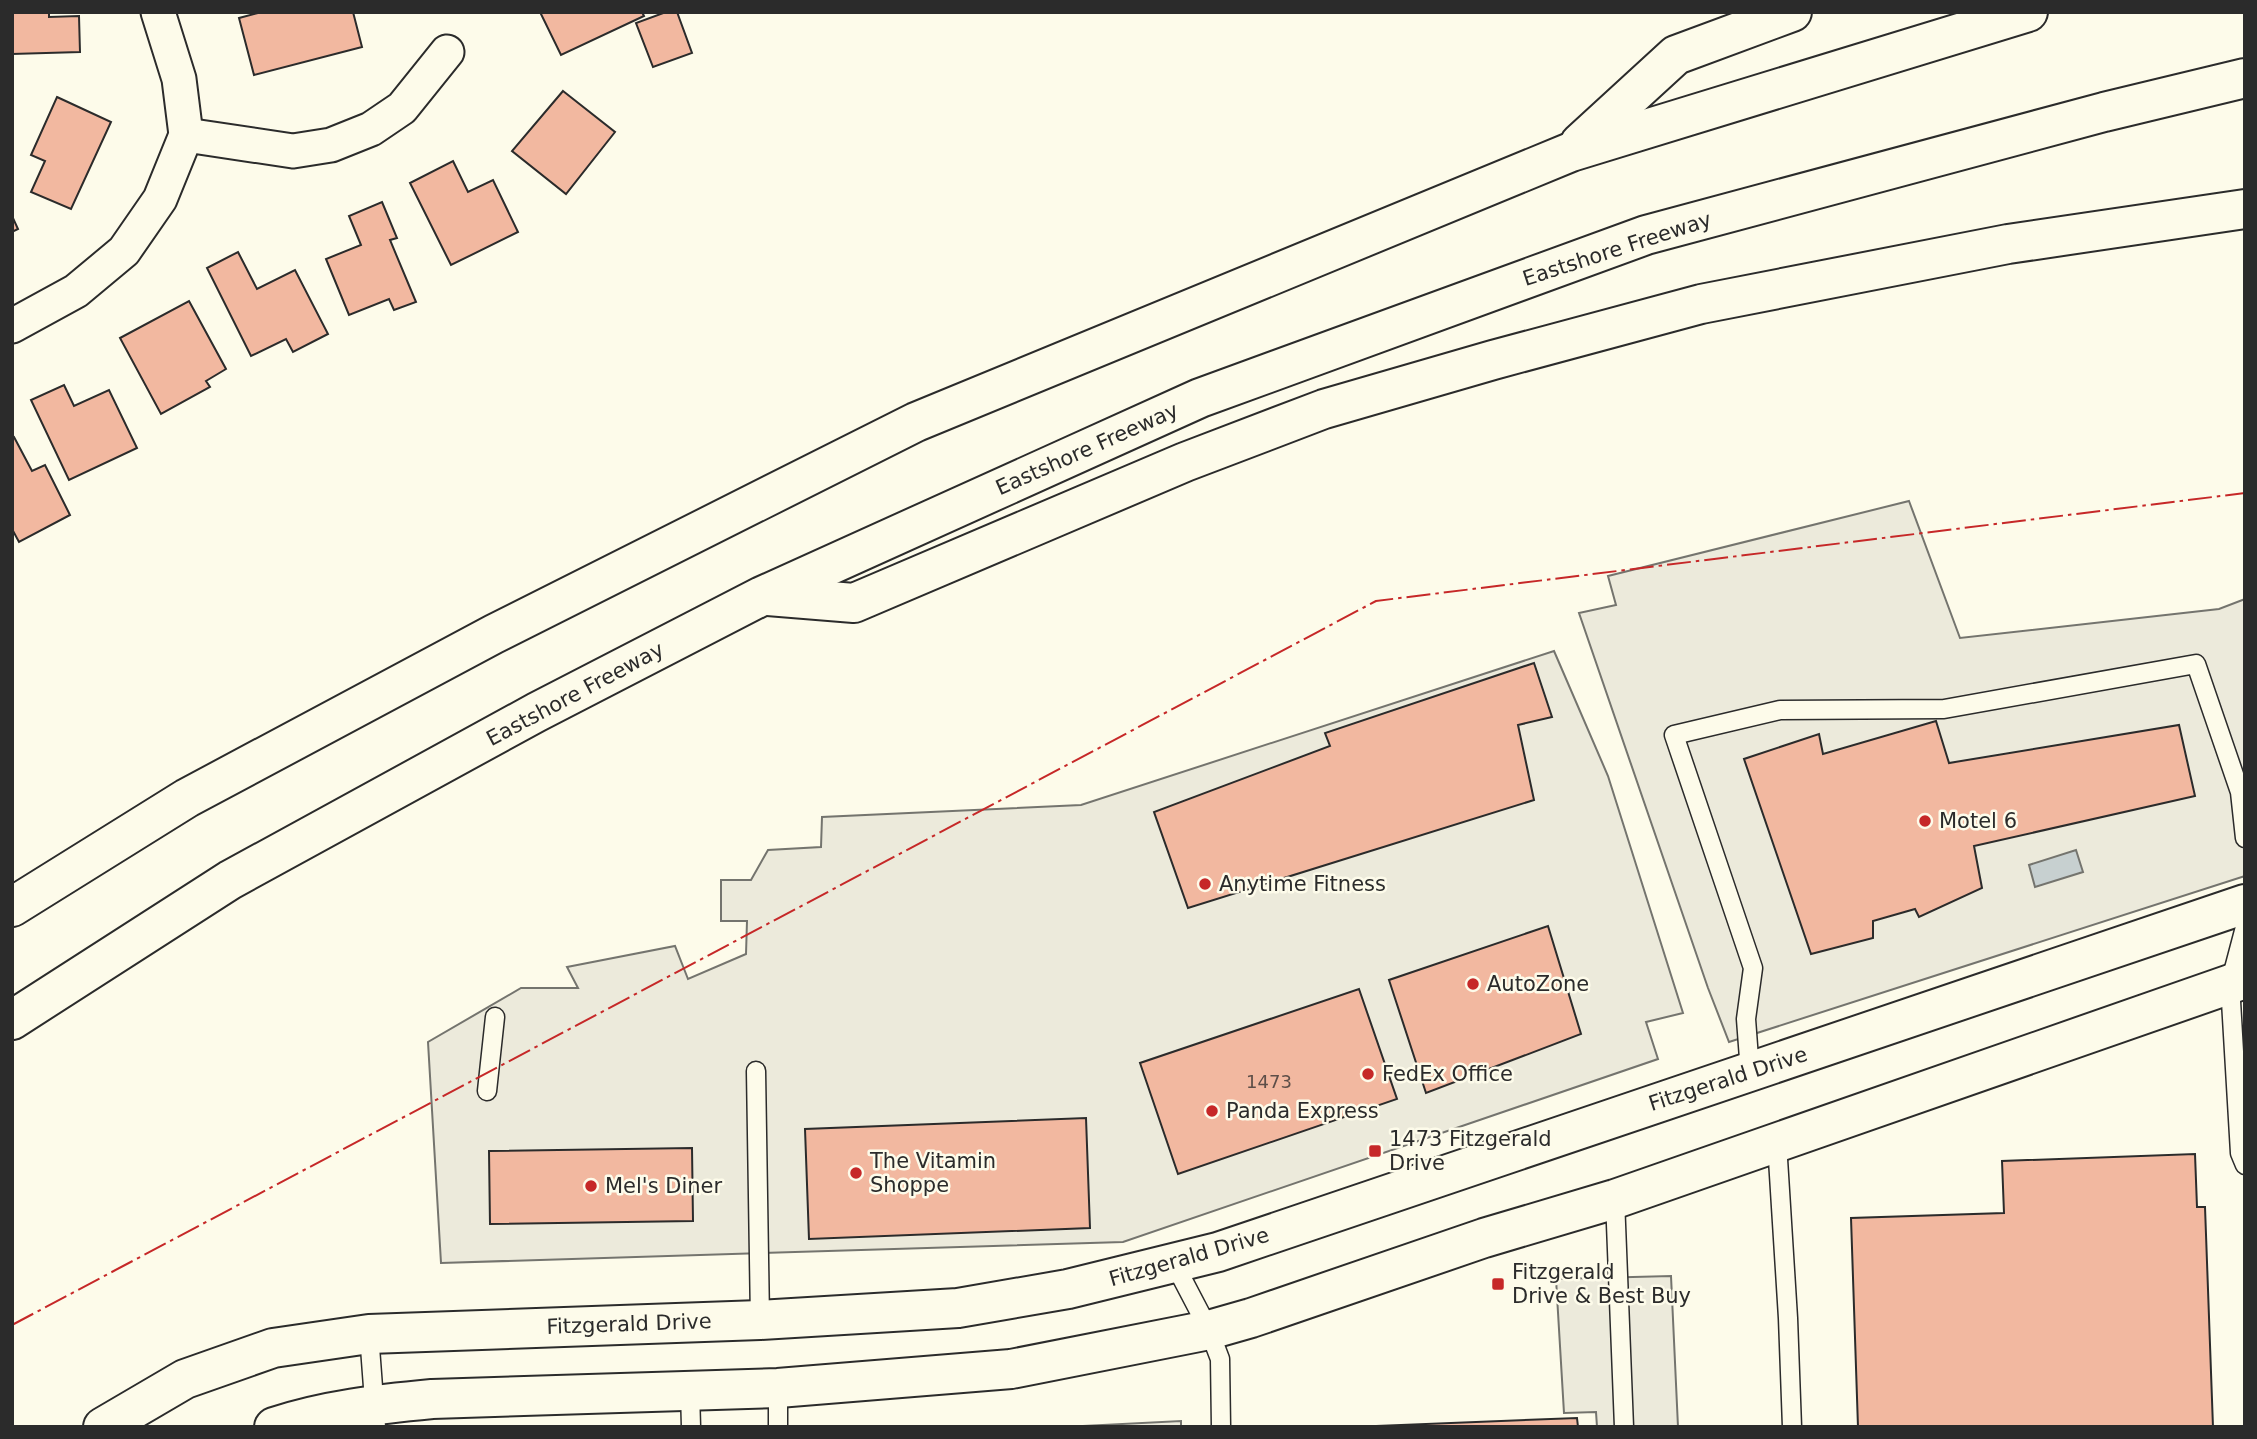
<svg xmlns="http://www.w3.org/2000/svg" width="2257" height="1439" font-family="'DejaVu Sans',sans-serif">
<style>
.parking{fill:#eceadb;stroke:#74746e;stroke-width:2}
.water{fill:#c7d0d0;stroke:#74746e;stroke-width:2}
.building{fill:#f2b8a0;stroke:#2b2b2b;stroke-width:2}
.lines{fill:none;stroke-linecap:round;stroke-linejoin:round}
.lane-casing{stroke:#2b2b2b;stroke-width:21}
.street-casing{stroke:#2b2b2b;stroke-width:37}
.secondary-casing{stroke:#2b2b2b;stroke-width:42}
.highway-casing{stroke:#2b2b2b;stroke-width:42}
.lane{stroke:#fdfbea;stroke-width:18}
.street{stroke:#fdfbea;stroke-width:33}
.secondary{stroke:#fdfbea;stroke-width:38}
.highway{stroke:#fdfbea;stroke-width:38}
.power{stroke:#c62828;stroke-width:2;stroke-dasharray:24 5 3.5 5;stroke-linecap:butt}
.poi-dot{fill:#c62828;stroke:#fdfbea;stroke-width:2.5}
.labels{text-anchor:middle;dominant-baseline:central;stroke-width:5;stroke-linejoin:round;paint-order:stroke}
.number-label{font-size:18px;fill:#5d4e48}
.street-label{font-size:21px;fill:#2b2b2b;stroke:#fdfbea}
.poi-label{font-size:21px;fill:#2b2b2b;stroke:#fdfbea;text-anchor:start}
</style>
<rect width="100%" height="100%" fill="#fdfbea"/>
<!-- parking -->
<g class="parking">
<path d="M1909 501 1960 638 2219 609 2245 599V876L1729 1042 1708 988 1579 613 1616 605 1608 576Z"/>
<path d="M1554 651 1608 776 1683 1013 1646 1022 1658 1059 1123 1242 441 1263 428 1042 521 988H578L567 967 675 946 688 979 746 954 747 921H721V880H751L768 850 821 847 822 817 1081 805Z"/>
<path d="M1671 1276 1678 1427H1597L1596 1412 1564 1413 1556 1279Z"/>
<path d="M1181 1421V1427H1063Z"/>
</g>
<!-- water -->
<path class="water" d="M2076 850 2083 872 2035 887 2029 865Z"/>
<!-- building -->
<g class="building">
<path d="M12 12H49V17L79 16 80 52 12 54Z"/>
<path d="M262 12H353L362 47 254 75 239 18Z"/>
<path d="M540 12H642L644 16 561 55Z"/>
<path d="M666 12H677L692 53 653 67 636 23Z"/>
<path d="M563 91 615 132 566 194 512 151Z"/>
<path d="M57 97 111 122 71 209 31 192 45 161 31 155Z"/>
<path d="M453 161 468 192 493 180 518 232 451 265 410 183Z"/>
<path d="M382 202 397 238 390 240 416 302 394 310 389 299 349 315 326 259 361 245 349 216Z"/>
<path d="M12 216 18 229 12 232Z"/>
<path d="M238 252 257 289 295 270 328 334 293 352 286 339 251 356 207 268Z"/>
<path d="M189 301 226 369 206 381 210 387 161 414 120 338Z"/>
<path d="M64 385 74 406 109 390 137 448 69 480 31 400Z"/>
<path d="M14 437 32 471 45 465 70 515 19 542 12 529V438Z"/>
<path d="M1534 663 1552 717 1518 725 1534 800 1188 908 1154 812 1330 746 1325 733Z"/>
<path d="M1936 721 1949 763 2179 725 2195 796 1974 846 1982 888 1919 917 1915 909 1873 921V938L1811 954 1744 759 1819 734 1823 754Z"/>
<path d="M1548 926 1581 1034 1426 1093 1389 980Z"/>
<path d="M1359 989 1397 1099 1178 1174 1140 1063Z"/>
<path d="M1086 1118 1090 1228 809 1239 805 1129Z"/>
<path d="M692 1148 693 1221 490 1224 489 1151Z"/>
<path d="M2195 1154 2197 1207H2205L2213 1427H1858L1851 1218 2004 1213 2002 1161Z"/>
<path d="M1577 1418 1578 1427H1351Z"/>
</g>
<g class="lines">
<defs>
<g id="lane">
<path d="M2245 927 2230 984 2240 1153 2245 1165"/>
<path d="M756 1071 760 1320"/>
<path d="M1750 1072 1746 1019 1753 968 1674 735 1780 710 1944 709 2196 664 2240 792 2245 838"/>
<path d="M487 1091 495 1017"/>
<path d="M1777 1143 1788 1318 1792 1427"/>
<path d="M1615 1199 1624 1427"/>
<path d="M1174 1263 1209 1330 1220 1359 1221 1427"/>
<path d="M369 1334 376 1427"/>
<path d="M778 1388V1427"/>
<path d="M690 1391 691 1427"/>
</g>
<g id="street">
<path d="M186 135 293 151 331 145 371 129 402 108 447 52"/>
<path d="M12 326 76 291 124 251 160 199 186 135 179 79 158 12"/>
</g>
<g id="secondary">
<path d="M103 1427 185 1379 273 1348 369 1334 760 1320 958 1308 1068 1289 1218 1252 2245 904"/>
<path d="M274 1427C325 1410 379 1404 432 1399L778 1388 1011 1369 1209 1330 1251 1318 1484 1238 1615 1199 2245 979"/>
</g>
<g id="highway">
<path d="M1580 143 1676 55 1792 12"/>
<path d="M768 596 854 603 1185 462 1324 409 1493 360 1701 304 2008 244 2245 209"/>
<path d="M12 907 187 798 494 634 916 422 1571 152 2028 12"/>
<path d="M12 1020 230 880 537 712 762 596 1200 398 1646 235 2104 112 2245 78"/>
</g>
</defs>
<!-- lane casing -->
<use href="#lane" class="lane-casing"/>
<!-- street casing -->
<use href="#street" class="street-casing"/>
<!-- secondary casing -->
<use href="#secondary" class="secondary-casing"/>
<!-- highway casing -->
<use href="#highway" class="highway-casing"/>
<!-- lane -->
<use href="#lane" class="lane"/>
<!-- street -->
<use href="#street" class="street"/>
<!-- secondary -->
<use href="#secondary" class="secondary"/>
<!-- highway -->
<use href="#highway" class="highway"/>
<!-- power -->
<path class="power" d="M12 1325 1376 601 2245 493"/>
</g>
<!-- markers -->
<g class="poi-dot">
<circle cx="1925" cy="821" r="7"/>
<circle cx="1205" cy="884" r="7"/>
<circle cx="1473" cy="984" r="7"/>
<circle cx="1368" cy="1074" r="7"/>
<circle cx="1212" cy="1111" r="7"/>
<rect x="1368" y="1144" width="14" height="14" rx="3.5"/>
<circle cx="856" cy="1173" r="7"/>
<circle cx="591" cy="1186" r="7"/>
<rect x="1491" y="1277" width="14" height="14" rx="3.5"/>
</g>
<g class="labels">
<!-- number labels -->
<g class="number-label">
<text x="1269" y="1081">1473</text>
</g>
<!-- street labels -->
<g class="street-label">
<text transform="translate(1617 249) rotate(-18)">Eastshore Freeway</text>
<text transform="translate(1087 449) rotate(-24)">Eastshore Freeway</text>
<text transform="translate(575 694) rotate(-28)">Eastshore Freeway</text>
<text transform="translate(1728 1079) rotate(-18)">Fitzgerald Drive</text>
<text transform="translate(1189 1257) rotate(-16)">Fitzgerald Drive</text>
<text transform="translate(629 1324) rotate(-2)">Fitzgerald Drive</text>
</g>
<!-- poi labels -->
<g class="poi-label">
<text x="1939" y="821">Motel 6</text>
<text x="1219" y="884">Anytime Fitness</text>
<text x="1487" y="984">AutoZone</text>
<text x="1382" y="1074">FedEx Office</text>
<text x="1226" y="1111">Panda Express</text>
<text x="1389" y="1139">1473 Fitzgerald<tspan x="1389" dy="24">Drive</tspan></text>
<text x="870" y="1161">The Vitamin<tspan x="870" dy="24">Shoppe</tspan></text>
<text x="605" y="1186">Mel's Diner</text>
<text x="1512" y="1272">Fitzgerald<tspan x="1512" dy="24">Drive &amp; Best Buy</tspan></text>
</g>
</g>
<!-- border -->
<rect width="2257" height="1439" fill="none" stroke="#2b2b2b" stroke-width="28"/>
</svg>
